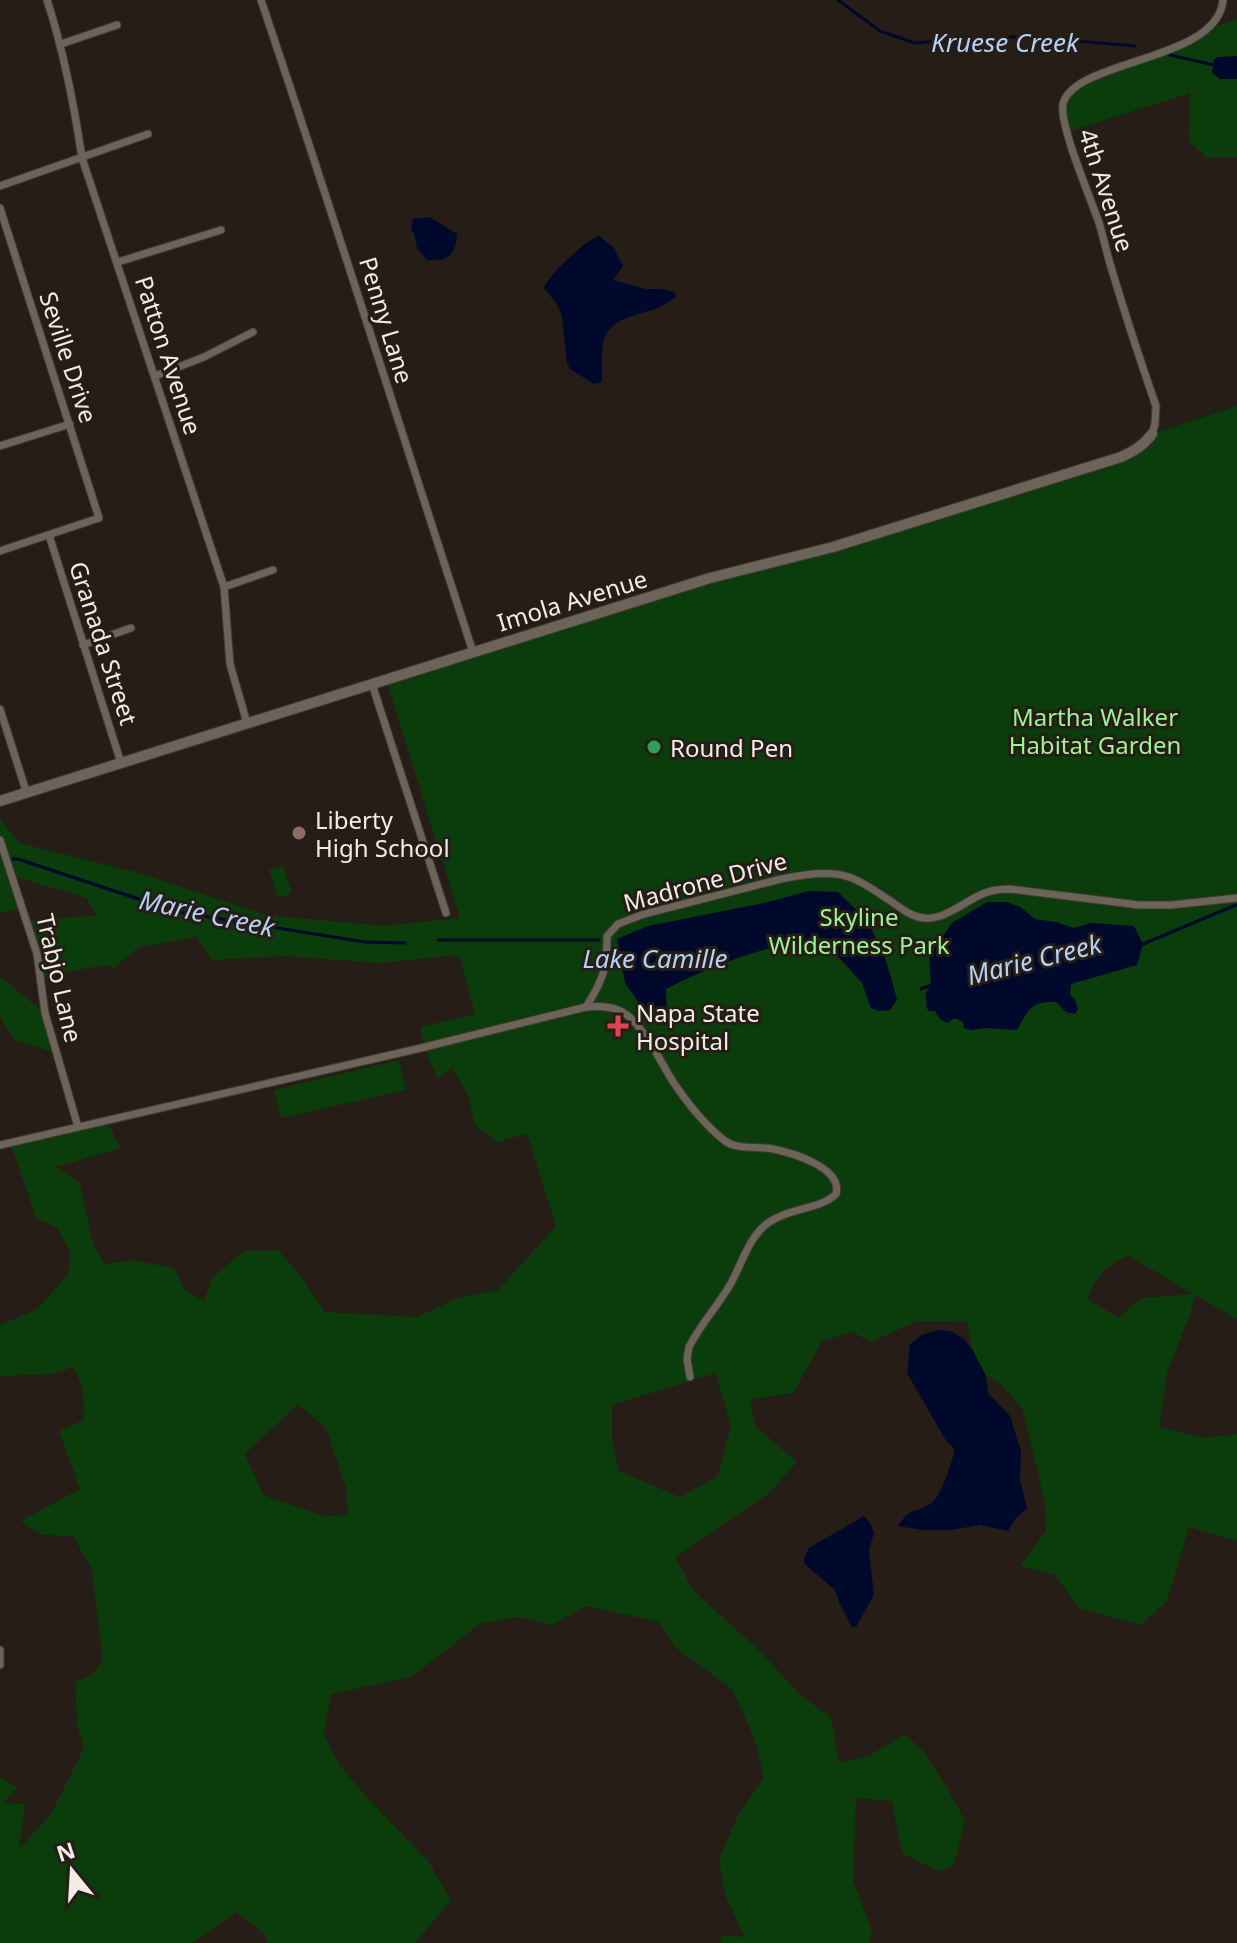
<svg xmlns="http://www.w3.org/2000/svg" width="1237" height="1943" font-family="'Noto Sans',sans-serif">
<style>
.green{fill:#0b3c0b;fill-rule:evenodd}
.water{fill:#00082b}
.lines{fill:none;stroke-linecap:round;stroke-linejoin:round}
.stream{stroke:#00082b;stroke-width:3}
.street-casing{stroke:#413a35;stroke-width:9}
.secondary-casing{stroke:#413a35;stroke-width:12}
.street{stroke:#6c6359;stroke-width:7}
.secondary{stroke:#6c6359;stroke-width:10}
.leisure-dot{fill:#2e9e5b;stroke:#261e16;stroke-width:3}
.education-dot{fill:#8d6e63;stroke:#261e16;stroke-width:3}
.health-dot{fill:#e0444e;stroke:#261e16;stroke-width:3}
.labels{text-anchor:middle;dominant-baseline:central;stroke-width:6;stroke-linejoin:round;paint-order:stroke}
.street-label{font-size:24px;fill:#f1ece6;stroke:#261e16}
.park-label{font-size:24px;fill:#99f594;stroke:#261e16}
.poi-label{font-size:24px;fill:#f1ece6;stroke:#261e16;text-anchor:start}
.water-label{font-size:26px;font-style:italic;fill:#b5d1f9;stroke:#261e16}
</style>
<rect width="100%" height="100%" fill="#261e16"/>
<!-- green -->
<g class="green">
<path d="M1237 19V157L1207 158 1189 141 1190 93 1067 132 1063 106 1077 85 1180 45 1209 29Z"/>
<path d="M1237 406V1319L1195 1295 1190 1314 1167 1373 1159 1427 1205 1438 1237 1434V1541L1189 1527 1167 1601 1141 1625 1079 1608 1055 1575 1020 1566 1046 1531 1045 1503 1023 1410 1000 1383 986 1376 972 1349 967 1322 918 1321 870 1342 853 1332 822 1341 793 1393 750 1399 755 1426 797 1462 768 1494 675 1557 694 1591 762 1653 801 1696 831 1717 839 1763 869 1756 905 1734 924 1752 949 1791 965 1821 954 1865 939 1871 903 1854 898 1835 892 1801 856 1798 853 1880 872 1931 869 1943H720L722 1935 745 1937 725 1895 719 1859 737 1817 764 1778 755 1740 732 1689 676 1648 659 1622 586 1606 552 1625 519 1617 480 1624 411 1677 331 1694 324 1735 340 1766 370 1801 429 1862 451 1901 415 1943H268L264 1934 237 1912 192 1943H0V1777L18 1788 3 1803 25 1804 19 1849 51 1814 84 1748 77 1724 75 1682 93 1674 103 1660 92 1570 73 1536 42 1535 21 1521 80 1489 59 1431 84 1420 83 1387 73 1367 52 1374 0 1376V1325L37 1309 68 1275 71 1253 56 1227 36 1218 10 1142 106 1120 121 1148 56 1167 80 1183 93 1245 105 1264 132 1260 174 1268 185 1291 204 1301 212 1278 244 1251 278 1250 300 1275 325 1312 417 1317 458 1298 498 1290 556 1226 527 1134 497 1142 474 1124 469 1097 452 1068 437 1078 427 1054 420 1027 475 1014 461 960 456 955 379 963 285 956 212 960 196 937 139 947 113 968 107 965 40 976 26 920 96 916 87 898 13 876 22 908 0 913V819L19 843 140 873 266 915 383 926 460 918 386 679 753 566 1121 457 1152 434ZM1129 1256 1193 1294 1141 1298 1118 1318 1088 1299C1092 1280 1110 1261 1129 1256ZM716 1373 731 1426 718 1476 680 1497 619 1471 612 1440V1405ZM298 1404 326 1428 346 1488 348 1515 325 1516 263 1495 245 1454Z"/>
<path d="M283 866 292 893 278 898 269 870Z"/>
<path d="M0 977 45 1013 57 1053 14 1040 0 1016Z"/>
<path d="M399 1060 406 1090 281 1118 274 1090Z"/>
</g>
<!-- water -->
<g class="water">
<path d="M1237 56V79H1220L1212 73 1214 60 1217 57Z"/>
<path d="M430 217 457 234C456 255 448 262 427 260L417 248 414 233 411 231 413 219Z"/>
<path d="M599 236 614 248 623 266 613 280 646 289H662L675 292 676 297C671 301 665 304 660 307 642 315 614 316 605 337 600 350 603 369 602 382L594 384 570 369 567 363 562 316 556 303 544 288C549 275 585 240 599 236Z"/>
<path d="M809 891 838 892C846 901 857 909 864 919 882 942 890 972 897 1000L890 1010 879 1011 871 1008 862 983 821 938C770 944 713 965 666 989L667 1024 641 1006 625 983 617 939 648 926 764 903Z"/>
<path d="M987 902H1007L1020 907 1035 919 1056 922 1074 928 1091 923 1134 926 1143 944 1137 965 1071 984 1070 994 1075 1000 1078 1009 1075 1014 1066 1012 1056 1002C1030 1001 1029 1009 1017 1030L985 1028 971 1030 964 1028 963 1022 955 1018 947 1023 940 1019 935 1011H929L926 1007 927 1003 925 994 931 985 929 956 952 923Z"/>
<path d="M937 1330 950 1331 964 1339 972 1349 986 1376 988 1393 1010 1416 1021 1451 1020 1480 1027 1508 1016 1518 1008 1531 980 1525 951 1530H922L898 1526C912 1505 914 1515 930 1504 943 1495 950 1465 955 1450L945 1439 907 1373 910 1344 922 1335Z"/>
<path d="M864 1516 870 1523 874 1533 869 1550 874 1595 856 1627H852L840 1605 835 1590 809 1568 804 1563V1558L809 1548Z"/>
</g>
<g class="lines">
<!-- stream -->
<g class="stream">
<path d="M838 0 880 31 915 43 950 40 972 48 1010 37H1030L1135 46"/>
<path d="M1170 55 1214 65"/>
<path d="M13 859H18L178 912 365 942 405 943"/>
<path d="M438 940H599"/>
<path d="M1140 944H1143L1236 905"/>
<path d="M921 989 932 985"/>
</g>
<defs>
<g id="street">
<path d="M47 0C64 52 74 104 82 158L224 587 230 664 247 723"/>
<path d="M261 0C334 216 402 434 473 652"/>
<path d="M61 44 117 25"/>
<path d="M0 186 148 134"/>
<path d="M0 208 99 518 0 551"/>
<path d="M118 262 221 230"/>
<path d="M155 376 204 357 253 332"/>
<path d="M1152 434 1155 424 1156 406C1140 360 1125 314 1111 267 1107 254 1104 240 1100 226 1092 201 1059 126 1063 104 1074 59 1218 62 1223 0"/>
<path d="M0 446 70 424"/>
<path d="M49 535 121 763"/>
<path d="M224 587 273 570"/>
<path d="M83 645 131 628"/>
<path d="M372 684 446 913"/>
<path d="M0 709 27 794"/>
<path d="M0 840 37 954 45 1013 78 1127"/>
<path d="M586 1007C601 1006 615 1006 627 1015 649 1033 660 1063 676 1086 689 1105 706 1126 725 1141 738 1150 758 1146 773 1149 793 1153 843 1168 836 1194 820 1210 790 1207 768 1223 749 1236 741 1266 730 1285 717 1307 700 1325 689 1347L687 1359 690 1377"/>
<path d="M0 1145 421 1048 586 1007C603 980 607 969 607 936L618 924 644 914 781 879C802 875 828 870 849 877 864 882 878 893 892 902 902 909 912 917 924 918 944 920 963 903 980 895 990 890 1000 889 1010 889L1139 905H1171L1237 898"/>
<path d="M0 1650V1665"/>
</g>
<path id="secondary" d="M0 801 710 578 833 547 1121 457C1134 451 1143 446 1152 434"/>
</defs>
<!-- street casing -->
<use href="#street" class="street-casing"/>
<!-- secondary casing -->
<use href="#secondary" class="secondary-casing"/>
<!-- street -->
<use href="#street" class="street"/>
<!-- secondary -->
<use href="#secondary" class="secondary"/>
</g>
<!-- markers -->
<circle class="leisure-dot" cx="654" cy="747" r="8"/>
<circle class="education-dot" cx="299" cy="833" r="8"/>
<path class="health-dot" d="M614 1014h8v8h8v8h-8v8h-8v-8h-8v-8h8z"/>
<g class="labels">
<!-- street labels -->
<g class="street-label">
<text transform="translate(1107 190) rotate(72)">4th Avenue</text>
<text transform="translate(387 320) rotate(73)">Penny Lane</text>
<text transform="translate(169 355) rotate(72)">Patton Avenue</text>
<text transform="translate(69 357) rotate(72)">Seville Drive</text>
<text transform="translate(572 600) rotate(-17)">Imola Avenue</text>
<text transform="translate(104 643) rotate(72)">Granada Street</text>
<text transform="translate(705 881) rotate(-15)">Madrone Drive</text>
<text transform="translate(60 978) rotate(77)">Trabjo Lane</text>
</g>
<!-- park labels -->
<g class="park-label">
<text x="1095" y="716">Martha Walker<tspan x="1095" dy="28">Habitat Garden</tspan></text>
<text x="859" y="916">Skyline<tspan x="859" dy="28">Wilderness Park</tspan></text>
</g>
<!-- poi labels -->
<g class="poi-label">
<text x="670" y="747">Round Pen</text>
<text x="315" y="819">Liberty<tspan x="315" dy="28">High School</tspan></text>
<text x="636" y="1012">Napa State<tspan x="636" dy="28">Hospital</tspan></text>
</g>
<!-- water labels -->
<g class="water-label">
<text x="1005" y="42">Kruese Creek</text>
<text transform="translate(207 913) rotate(12)">Marie Creek</text>
<text x="655" y="958">Lake Camille</text>
<text transform="translate(1034 959) rotate(-14)">Marie Creek</text>
</g>
</g>
<!-- north arrow -->
<g transform="translate(72 1871) rotate(342)" stroke="#261e16" stroke-width="6" paint-order="stroke">
<path d="M0-6L14 30L0 20L-14 30Z" fill="#f1ece6"/>
<text y="-12" font-size="22" font-weight="bold" text-anchor="middle" fill="#f1ece6">N</text>
</g>
</svg>
